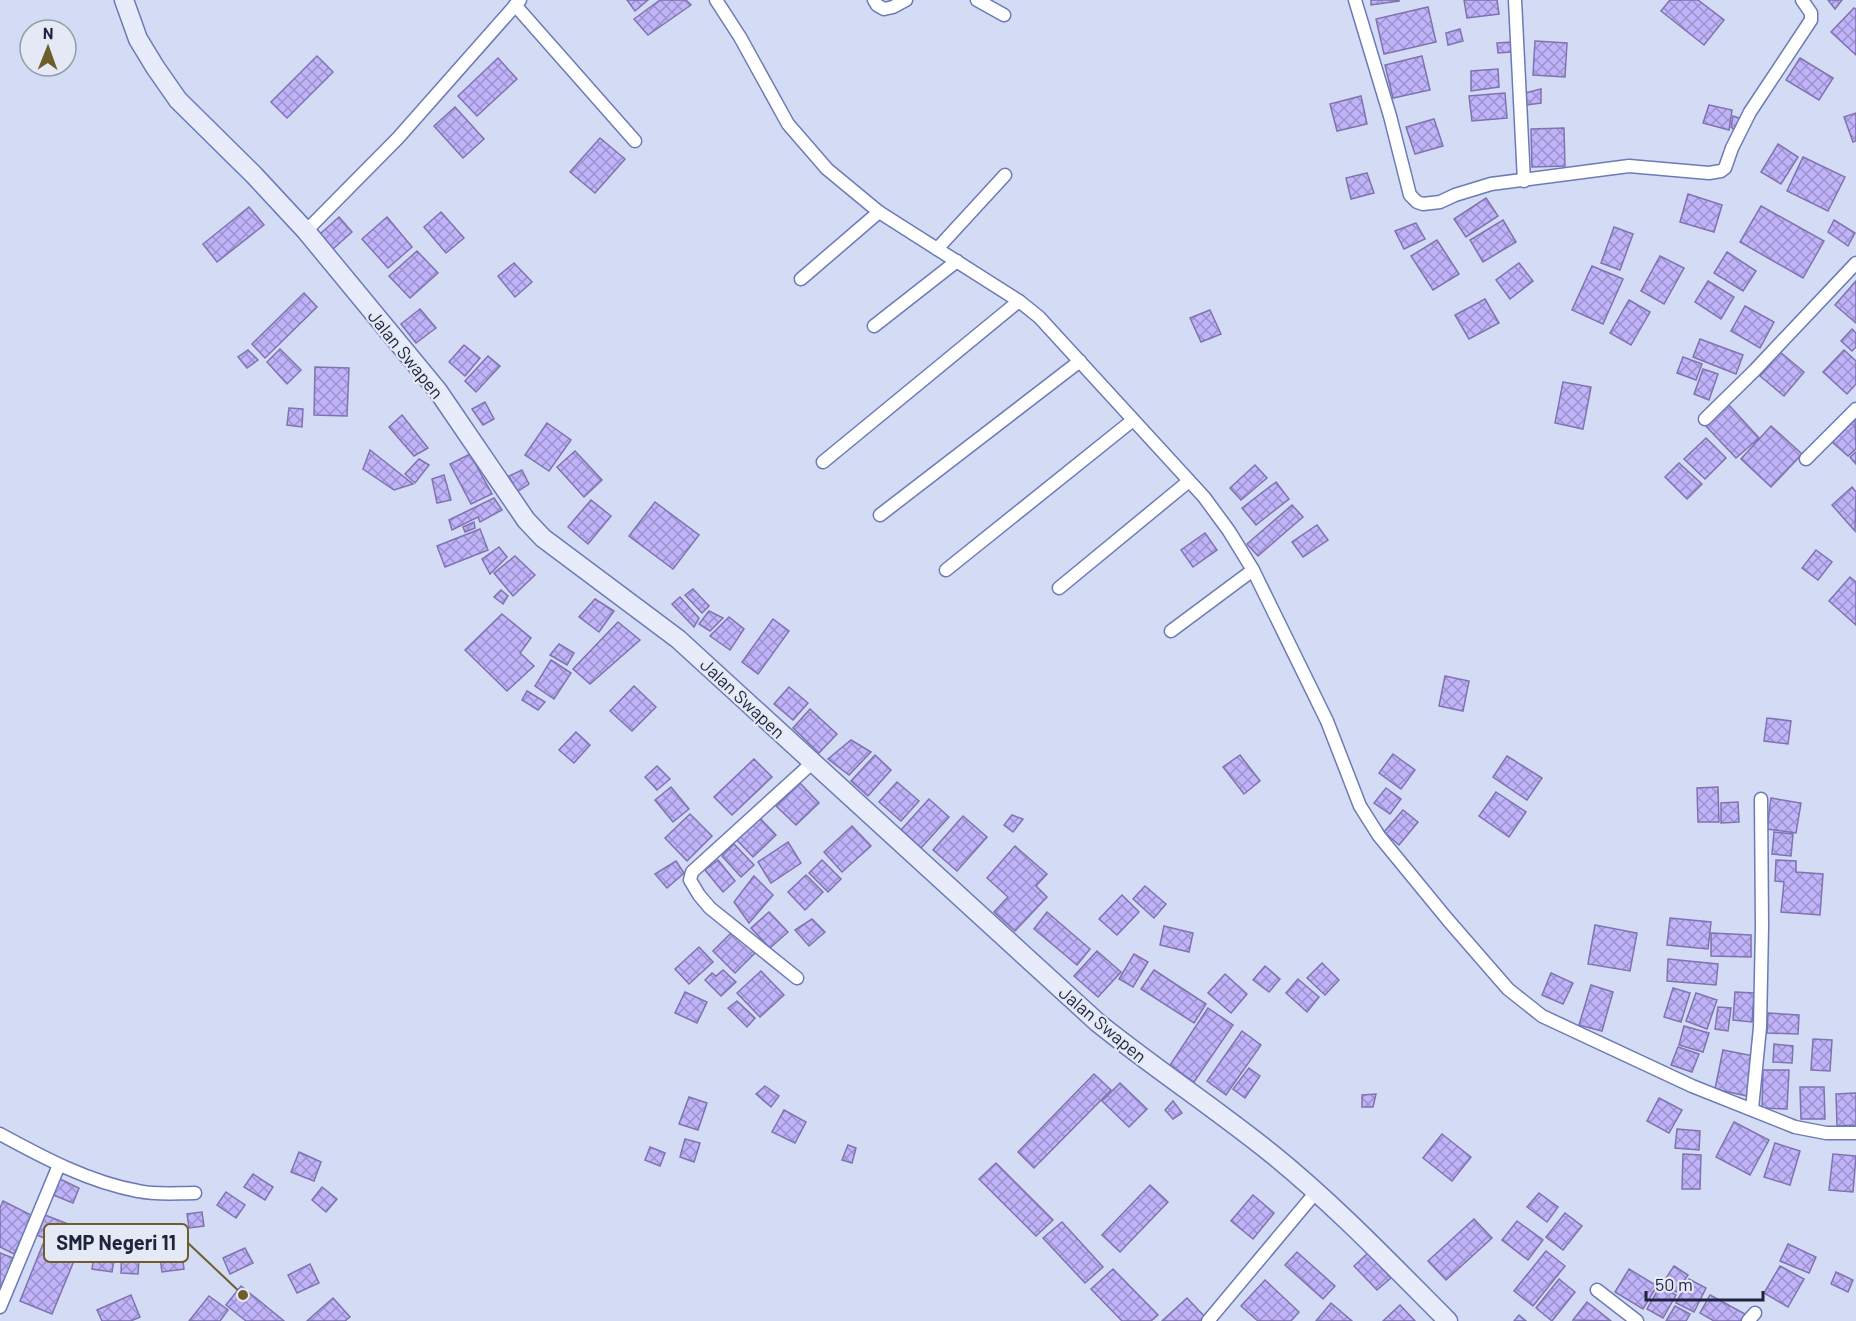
<svg xmlns="http://www.w3.org/2000/svg" width="1856" height="1321" font-family="Barlow,sans-serif">
<style>
.building{fill:url(#building-cross-hatch);stroke:#7f73b0;stroke-width:1.5}
.lines{fill:none;stroke-linecap:round;stroke-linejoin:round}
.minor-casing{stroke:#6c7bb7;stroke-width:15}
.secondary-casing{stroke:#6c7bb7;stroke-width:21}
.minor{stroke:#fff;stroke-width:12}
.secondary{stroke:#e8ecfa;stroke-width:18}
.labels{text-anchor:middle;dominant-baseline:central;stroke-width:4.5;stroke-linejoin:round;paint-order:stroke}
.street-label{font-size:18px;fill:#1f253d;stroke:#e5e9f6}
.leader{fill:none;stroke:#6e5e2c;stroke-width:2}
.callout-dot{fill:#6e5e2c;stroke:#e5e9f6;stroke-width:2}
.callout{fill:#e5e9f6;stroke:#6e5e2c;stroke-width:2}
.callout-label{font-size:20px;text-anchor:middle;font-weight:bold;fill:#1f253d}
</style>
<defs>
<pattern id="building-cross-hatch" width="8" height="8" patternUnits="userSpaceOnUse" patternTransform="scale(1.5)"><rect width="8" height="8" fill="#c0b3f9"/><path d="M0 0l8 8M0 8l8-8" fill="none" stroke="#9b91cb"/></pattern>
</defs>
<rect width="100%" height="100%" fill="#d3dbf5"/>
<!-- building -->
<g class="building">
<path d="M627 0H648L635 11Z"/>
<path d="M660 0H686L691 5 648 35 634 19Z"/>
<path d="M1371 0H1399V1L1371 5Z"/>
<path d="M1464 0H1497L1499 14 1467 18Z"/>
<path d="M1670 0H1698L1724 20 1704 45 1661 11Z"/>
<path d="M1828 0H1842L1835 9Z"/>
<path d="M1428 7 1436 42 1384 54 1376 19Z"/>
<path d="M1854 8 1856 9V55L1831 32Z"/>
<path d="M1460 29 1463 41 1448 45 1446 33Z"/>
<path d="M1535 41 1567 43 1565 77 1533 75Z"/>
<path d="M1511 42V52L1498 53 1497 43Z"/>
<path d="M317 56 333 72 287 118 271 102Z"/>
<path d="M1422 56 1430 90 1393 98 1385 65Z"/>
<path d="M498 58 517 79 477 116 458 96Z"/>
<path d="M1800 58 1833 78 1819 100 1786 80Z"/>
<path d="M1498 69 1499 87 1471 91V71Z"/>
<path d="M1541 89V103L1527 105 1525 93Z"/>
<path d="M1505 93 1507 118 1472 121 1469 96Z"/>
<path d="M1361 96 1367 124 1337 131 1330 104Z"/>
<path d="M1709 105 1732 110 1729 130 1703 123Z"/>
<path d="M455 107 484 139 463 158 434 126Z"/>
<path d="M1856 113V141L1853 142 1844 117Z"/>
<path d="M1733 116 1742 119 1736 132 1731 127Z"/>
<path d="M1434 119 1443 146 1415 154 1406 127Z"/>
<path d="M1564 128 1565 166 1532 167 1531 129Z"/>
<path d="M600 138 625 159 595 193 570 172Z"/>
<path d="M1778 144 1798 157 1781 184 1761 172Z"/>
<path d="M1803 157 1845 177 1828 211 1787 191Z"/>
<path d="M1367 173 1374 193 1351 199 1346 178Z"/>
<path d="M1688 194 1722 205 1714 232 1680 222Z"/>
<path d="M1486 198 1498 216 1466 237 1454 219Z"/>
<path d="M1761 206 1824 241 1803 278 1740 242Z"/>
<path d="M249 207 264 225 217 262 203 244Z"/>
<path d="M441 212 464 238 446 253 424 227Z"/>
<path d="M339 217 352 232 333 249 320 234Z"/>
<path d="M387 217 412 247 388 268 362 239Z"/>
<path d="M1503 220 1516 242 1483 262 1470 240Z"/>
<path d="M1834 220 1855 233 1848 246 1828 232Z"/>
<path d="M1416 223 1425 239 1404 249 1395 231Z"/>
<path d="M1614 227 1633 234 1620 270 1601 263Z"/>
<path d="M1437 240 1459 274 1433 290 1411 256Z"/>
<path d="M417 251 438 273 410 298 389 276Z"/>
<path d="M1727 252 1756 271 1743 291 1714 273Z"/>
<path d="M1660 256 1684 268 1664 304 1641 291Z"/>
<path d="M514 263 532 282 515 297 498 276Z"/>
<path d="M1519 263 1533 281 1510 299 1496 280Z"/>
<path d="M1592 266 1623 279 1603 324 1572 310Z"/>
<path d="M1708 281 1734 297 1721 319 1695 302Z"/>
<path d="M1856 281V323L1835 305Z"/>
<path d="M304 293 317 307 265 358 252 344Z"/>
<path d="M1485 299 1499 323 1469 339 1455 315Z"/>
<path d="M1629 300 1650 312 1631 345 1610 333Z"/>
<path d="M1745 306 1774 322 1760 348 1731 331Z"/>
<path d="M420 309 436 328 416 343 401 324Z"/>
<path d="M1210 310 1221 334 1201 342 1190 318Z"/>
<path d="M1852 329 1856 333V347L1852 351 1841 341Z"/>
<path d="M1700 339 1743 355 1736 374 1693 357Z"/>
<path d="M464 345 480 358 465 376 449 362Z"/>
<path d="M280 349 301 370 287 384 267 362Z"/>
<path d="M248 350 258 360 247 368 238 357Z"/>
<path d="M1844 350 1856 361V384L1847 394 1823 372Z"/>
<path d="M1780 352 1804 372 1784 396 1760 376Z"/>
<path d="M488 356 500 366 476 392 465 381Z"/>
<path d="M1683 357 1702 364 1696 380 1677 373Z"/>
<path d="M315 367 349 368 347 416 314 415Z"/>
<path d="M1703 369 1718 374 1709 400 1694 394Z"/>
<path d="M1563 382 1591 387 1583 429 1555 423Z"/>
<path d="M485 402 494 419 483 425 472 409Z"/>
<path d="M1727 403 1759 438 1736 458 1704 424Z"/>
<path d="M289 408 303 409 302 427 287 425Z"/>
<path d="M402 415 428 448 414 456 389 427Z"/>
<path d="M1855 420 1856 449 1848 456 1832 442Z"/>
<path d="M547 423 571 440 549 471 525 455Z"/>
<path d="M1771 426 1802 454 1771 487 1741 459Z"/>
<path d="M1706 438 1726 458 1705 479 1684 459Z"/>
<path d="M370 450 413 484 394 490 363 469Z"/>
<path d="M575 451 602 480 584 497 557 467Z"/>
<path d="M1856 452V464L1850 457Z"/>
<path d="M470 454 492 494 471 504 450 464Z"/>
<path d="M419 459 429 465 415 483 405 474Z"/>
<path d="M1679 463 1702 484 1687 499 1665 477Z"/>
<path d="M1255 465 1267 478 1241 500 1230 488Z"/>
<path d="M522 470 529 484 517 492 509 476Z"/>
<path d="M444 475 451 500 437 503 432 479Z"/>
<path d="M1276 482 1289 499 1256 525 1242 508Z"/>
<path d="M1852 487 1856 492 1855 531 1832 505Z"/>
<path d="M494 498 502 510 480 522 478 517 452 530 449 520Z"/>
<path d="M591 500 611 516 588 544 568 527Z"/>
<path d="M655 502 699 535 673 569 629 536Z"/>
<path d="M1292 505 1303 517 1258 556 1247 544Z"/>
<path d="M474 522 475 528 465 532 463 527Z"/>
<path d="M1317 525 1328 540 1303 557 1292 542Z"/>
<path d="M480 529 488 550 445 567 437 546Z"/>
<path d="M1205 533 1217 550 1193 567 1181 550Z"/>
<path d="M499 547 507 557 490 574 482 559Z"/>
<path d="M1816 550 1832 562 1818 580 1802 568Z"/>
<path d="M515 556 535 575 513 596 494 573Z"/>
<path d="M1850 577 1856 582V625L1829 601Z"/>
<path d="M693 589 709 606 702 613 685 595Z"/>
<path d="M501 590 508 596 503 604 494 597Z"/>
<path d="M680 597 699 618 694 627 672 604Z"/>
<path d="M595 599 614 611 599 632 579 617Z"/>
<path d="M709 611 723 618 710 631 699 624Z"/>
<path d="M502 614 531 638 520 653 534 666 507 691 465 650Z"/>
<path d="M729 617 744 629 730 650 710 636Z"/>
<path d="M773 619 789 631 758 674 742 662Z"/>
<path d="M618 622 640 640 590 684 573 669Z"/>
<path d="M559 644 574 653 567 665 550 655Z"/>
<path d="M551 660 571 673 554 699 535 686Z"/>
<path d="M1445 676 1469 681 1463 711 1439 706Z"/>
<path d="M634 686 656 707 632 731 610 711Z"/>
<path d="M789 687 808 703 793 720 774 704Z"/>
<path d="M527 691 545 702 538 710 522 700Z"/>
<path d="M810 709 837 734 819 753 793 728Z"/>
<path d="M1767 718 1791 721 1788 744 1764 741Z"/>
<path d="M576 732 590 745 574 763 559 750Z"/>
<path d="M851 740 871 752 849 775 828 759Z"/>
<path d="M1393 754 1415 770 1401 789 1379 773Z"/>
<path d="M875 755 891 770 868 796 851 781Z"/>
<path d="M1240 755 1260 781 1244 794 1223 767Z"/>
<path d="M1507 756 1542 778 1527 800 1493 777Z"/>
<path d="M754 759 772 777 732 815 714 797Z"/>
<path d="M657 766 670 779 657 790 645 777Z"/>
<path d="M897 782 919 801 901 821 879 802Z"/>
<path d="M800 783 819 803 796 825 776 806Z"/>
<path d="M671 787 689 809 673 822 655 800Z"/>
<path d="M1718 787 1719 822H1698L1697 788Z"/>
<path d="M1386 788 1401 799 1390 814 1374 803Z"/>
<path d="M1496 792 1526 812 1509 837 1479 816Z"/>
<path d="M1771 798 1801 803 1796 833 1767 829Z"/>
<path d="M929 799 949 817 921 848 901 830Z"/>
<path d="M1738 802 1739 822 1721 823V803Z"/>
<path d="M1403 810 1418 822 1399 845 1384 832Z"/>
<path d="M690 814 712 836 687 861 665 838Z"/>
<path d="M1012 815 1023 819 1013 832 1004 825Z"/>
<path d="M758 816 776 835 753 857 735 838Z"/>
<path d="M963 816 987 837 957 871 933 850Z"/>
<path d="M852 826 871 846 842 872 824 852Z"/>
<path d="M1774 832 1793 834 1791 856 1772 854Z"/>
<path d="M788 842 801 863 771 883 758 862Z"/>
<path d="M734 844 754 865 741 877 722 856Z"/>
<path d="M1015 846 1047 874 1036 886 1047 897 1015 931 994 912 1008 897 987 878Z"/>
<path d="M718 860 735 881 723 892 705 870Z"/>
<path d="M822 860 841 879 828 892 809 873Z"/>
<path d="M1776 860 1796 861V872L1823 874 1820 915 1781 912 1784 882 1775 881Z"/>
<path d="M676 861 684 873 667 888 655 874Z"/>
<path d="M806 875 823 892 805 910 788 892Z"/>
<path d="M754 876 773 895 749 923 734 902Z"/>
<path d="M1145 886 1166 904 1154 918 1133 899Z"/>
<path d="M1122 895 1139 912 1117 935 1099 919Z"/>
<path d="M769 912 788 932 770 948 751 928Z"/>
<path d="M1047 912 1090 949 1077 965 1034 929Z"/>
<path d="M1670 918 1711 922 1708 949 1667 945Z"/>
<path d="M812 919 825 932 809 946 795 930Z"/>
<path d="M1595 925 1637 933 1630 971 1588 964Z"/>
<path d="M1164 926 1193 933 1189 952 1160 945Z"/>
<path d="M733 931 755 953 735 973 713 951Z"/>
<path d="M1711 933 1751 935V957L1711 956Z"/>
<path d="M699 947 713 962 689 984 675 969Z"/>
<path d="M1097 951 1121 972 1098 997 1074 976Z"/>
<path d="M1134 954 1148 962 1133 987 1119 979Z"/>
<path d="M1668 959 1718 964 1716 985 1667 981Z"/>
<path d="M1322 963 1339 980 1325 995 1307 978Z"/>
<path d="M1265 966 1280 979 1269 992 1253 980Z"/>
<path d="M723 970 736 982 721 996 705 980 712 973 716 976Z"/>
<path d="M1154 970 1206 1004 1194 1023 1141 989Z"/>
<path d="M761 971 784 995 760 1017 737 993Z"/>
<path d="M1551 973 1573 983 1563 1004 1542 995Z"/>
<path d="M1225 974 1247 994 1231 1013 1208 993Z"/>
<path d="M1298 979 1319 997 1307 1012 1286 993Z"/>
<path d="M1591 985 1613 992 1602 1031 1579 1025Z"/>
<path d="M1673 988 1690 993 1681 1022 1664 1017Z"/>
<path d="M685 992 707 1002 697 1023 675 1013Z"/>
<path d="M1735 992 1754 993 1752 1022 1733 1020Z"/>
<path d="M1696 993 1717 1000 1707 1029 1686 1021Z"/>
<path d="M737 1001 755 1018 747 1027 728 1008Z"/>
<path d="M1718 1007 1731 1008 1728 1031 1715 1029Z"/>
<path d="M1208 1008 1233 1025 1194 1082 1170 1065Z"/>
<path d="M1768 1013 1799 1015 1798 1034 1767 1033Z"/>
<path d="M1684 1026 1709 1033 1703 1052 1679 1045Z"/>
<path d="M1242 1031 1261 1045 1226 1095 1207 1081Z"/>
<path d="M1813 1039 1832 1040 1830 1071 1811 1070Z"/>
<path d="M1774 1044 1793 1046 1792 1063 1773 1062Z"/>
<path d="M1678 1047 1699 1054 1692 1072 1671 1065Z"/>
<path d="M1723 1050 1754 1056 1747 1096 1715 1089Z"/>
<path d="M1249 1068 1260 1076 1245 1098 1233 1089Z"/>
<path d="M1763 1070H1789L1787 1109 1762 1108Z"/>
<path d="M1094 1074 1111 1090 1034 1168 1018 1152Z"/>
<path d="M1120 1083 1147 1109 1129 1127 1102 1101Z"/>
<path d="M765 1086 779 1096 771 1107 756 1094Z"/>
<path d="M1800 1087H1824L1825 1119H1801Z"/>
<path d="M1856 1093V1125L1837 1126 1836 1094Z"/>
<path d="M1376 1094 1373 1107H1362V1095Z"/>
<path d="M689 1097 707 1103 698 1130 679 1124Z"/>
<path d="M1659 1098 1682 1110 1669 1133 1647 1121Z"/>
<path d="M1173 1101 1182 1113 1173 1119 1165 1110Z"/>
<path d="M784 1110 806 1122 795 1143 772 1132Z"/>
<path d="M1734 1122 1769 1140 1750 1175 1716 1157Z"/>
<path d="M1677 1129 1700 1131 1699 1150 1675 1148Z"/>
<path d="M1442 1134 1471 1157 1452 1181 1423 1158Z"/>
<path d="M685 1139 700 1143 694 1162 680 1157Z"/>
<path d="M1775 1143 1800 1151 1790 1185 1764 1177Z"/>
<path d="M848 1145 856 1148 852 1163 842 1160Z"/>
<path d="M650 1147 665 1153 660 1166 645 1160Z"/>
<path d="M299 1152 321 1162 314 1181 291 1172Z"/>
<path d="M1683 1154 1701 1155 1700 1189H1682Z"/>
<path d="M1833 1154 1856 1156 1853 1192 1829 1190Z"/>
<path d="M996 1163 1053 1220 1036 1236 979 1179Z"/>
<path d="M253 1174 273 1187 265 1200 244 1187Z"/>
<path d="M58 1178 79 1188 73 1203 51 1194Z"/>
<path d="M1150 1185 1168 1202 1120 1252 1102 1235Z"/>
<path d="M322 1187 337 1199 326 1212 312 1200Z"/>
<path d="M226 1192 245 1205 236 1218 217 1205Z"/>
<path d="M1539 1193 1558 1207 1547 1222 1527 1207Z"/>
<path d="M1253 1195 1274 1213 1253 1239 1231 1221Z"/>
<path d="M3 1201 33 1216 14 1254 0 1247V1208Z"/>
<path d="M202 1212 204 1226 189 1228 187 1214Z"/>
<path d="M1565 1213 1582 1226 1563 1250 1546 1237Z"/>
<path d="M45 1215 86 1231 78 1252 37 1235Z"/>
<path d="M1474 1219 1492 1238 1446 1280 1428 1261Z"/>
<path d="M1517 1221 1543 1240 1528 1260 1502 1240Z"/>
<path d="M1062 1222 1103 1267 1085 1283 1043 1238Z"/>
<path d="M97 1238 117 1241 112 1272 92 1269Z"/>
<path d="M180 1239 184 1269 162 1272 158 1242Z"/>
<path d="M122 1243 140 1244 138 1274 121 1273Z"/>
<path d="M43 1244 76 1256 52 1314 20 1301Z"/>
<path d="M1788 1244 1816 1257 1809 1273 1780 1261Z"/>
<path d="M245 1248 253 1263 230 1274 223 1258Z"/>
<path d="M1546 1251 1565 1266 1533 1306 1514 1291Z"/>
<path d="M1297 1252 1335 1286 1323 1299 1285 1265Z"/>
<path d="M0 1253 13 1258 2 1291 0 1290Z"/>
<path d="M1368 1253 1391 1278 1377 1290 1354 1266Z"/>
<path d="M310 1264 319 1283 297 1293 288 1275Z"/>
<path d="M1674 1266 1688 1275 1676 1292 1662 1284Z"/>
<path d="M1780 1266 1804 1279 1788 1307 1764 1293Z"/>
<path d="M1113 1269 1158 1315 1151 1321H1122L1091 1289Z"/>
<path d="M1629 1269 1657 1286 1643 1309 1615 1292Z"/>
<path d="M1836 1272 1853 1280 1848 1292 1831 1284Z"/>
<path d="M1559 1279 1575 1292 1552 1321 1536 1308Z"/>
<path d="M1689 1279 1706 1288 1694 1312 1676 1303Z"/>
<path d="M1265 1280 1299 1312 1291 1321H1258L1241 1306Z"/>
<path d="M241 1286 284 1321H246L226 1305Z"/>
<path d="M1660 1286 1676 1295 1663 1318 1647 1309Z"/>
<path d="M131 1295 140 1317 131 1321H102L97 1310Z"/>
<path d="M1710 1295 1745 1314 1741 1321H1714L1700 1313Z"/>
<path d="M209 1296 228 1310 220 1321H189Z"/>
<path d="M333 1298 350 1317 345 1321H307Z"/>
<path d="M1187 1298 1205 1317 1200 1321H1162Z"/>
<path d="M1587 1302 1611 1321 1573 1320Z"/>
<path d="M1331 1303 1352 1321H1316Z"/>
<path d="M1400 1305 1415 1321H1383Z"/>
<path d="M1675 1306 1690 1314 1686 1321H1666Z"/>
<path d="M1519 1315 1526 1321H1514Z"/>
</g>
<g class="lines">
<defs>
<g id="minor">
<path d="M716 0 740 37 788 124 827 169 879 212 1019 301 1039 317 1204 497 1229 531 1253 570 1327 721 1360 806 1379 836 1448 920 1508 989 1542 1016 1692 1086 1795 1127 1826 1133H1856"/>
<path d="M874 0 877 5 884 9 893 7 906 0"/>
<path d="M977 0 1004 15"/>
<path d="M1355 0 1390 116 1410 195 1417 202 1423 204 1440 202 1455 195 1491 184 1629 166 1709 173 1721 171 1725 168 1732 148 1750 112 1811 20V13L1802 0"/>
<path d="M1515 0 1524 181"/>
<path d="M515 5 635 141"/>
<path d="M306 231 398 138 520 0"/>
<path d="M937 249 1005 175"/>
<path d="M801 279 879 212"/>
<path d="M874 326 957 261"/>
<path d="M1705 419 1755 370 1856 263"/>
<path d="M1806 459 1856 409"/>
<path d="M823 462 1019 301"/>
<path d="M880 515 1080 361"/>
<path d="M946 570 1133 420"/>
<path d="M1059 588 1189 481"/>
<path d="M1171 631 1253 570"/>
<path d="M797 978 710 908 699 895 690 880 692 872 812 763"/>
<path d="M1752 1109 1760 1027 1762 927 1761 799"/>
<path d="M0 1134C44 1158 89 1182 138 1191 156 1195 177 1193 195 1193"/>
<path d="M1597 1290 1637 1321"/>
<path d="M0 1307 59 1165"/>
<path d="M1208 1321 1316 1192"/>
<path d="M1748 1321 1755 1313"/>
</g>
<path id="secondary" d="M124 0 138 39 155 67 178 100 254 175 306 231 438 391 526 520 543 538 678 639 1097 1022C1154 1068 1215 1108 1272 1154 1335 1205 1391 1264 1448 1321"/>
</defs>
<!-- minor casing -->
<use href="#minor" class="minor-casing"/>
<!-- secondary casing -->
<use href="#secondary" class="secondary-casing"/>
<!-- minor -->
<use href="#minor" class="minor"/>
<!-- secondary -->
<use href="#secondary" class="secondary"/>
</g>
<g class="labels">
<!-- street labels -->
<g class="street-label">
<text transform="translate(406 354) rotate(51)">Jalan Swapen</text>
<text transform="translate(743 698) rotate(43)">Jalan Swapen</text>
<text transform="translate(1103 1024) rotate(40)">Jalan Swapen</text>
</g>
</g>
<!-- callouts -->
<path class="leader" d="M243 1295L188 1243"/>
<circle class="callout-dot" cx="243" cy="1295" r="6"/>
<rect class="callout" x="44" y="1224" width="144" height="38" rx="6"/>
<g class="callout-label">
<text x="116" y="1250">SMP Negeri 11</text>
</g>
<!-- north arrow -->
<g transform="translate(48 48) rotate(1)"><circle r="28" fill="#e5e9f6" stroke="#969bac" stroke-width="1.5"/>
<path d="M0-4.5L10 22L0 15L-10 22Z" fill="#6e5e2c"/>
<text y="-9" font-size="16" font-weight="bold" text-anchor="middle" fill="#1f253d">N</text>
</g>
<!-- scale -->
<path d="M1646 1291v9h117v-9" fill="none" stroke="#1f253d" stroke-width="3"/>
<text x="1655" y="1291" font-size="18" fill="#1f253d" stroke="#e5e9f6" stroke-width="4.5" paint-order="stroke">50 m</text>
</svg>
